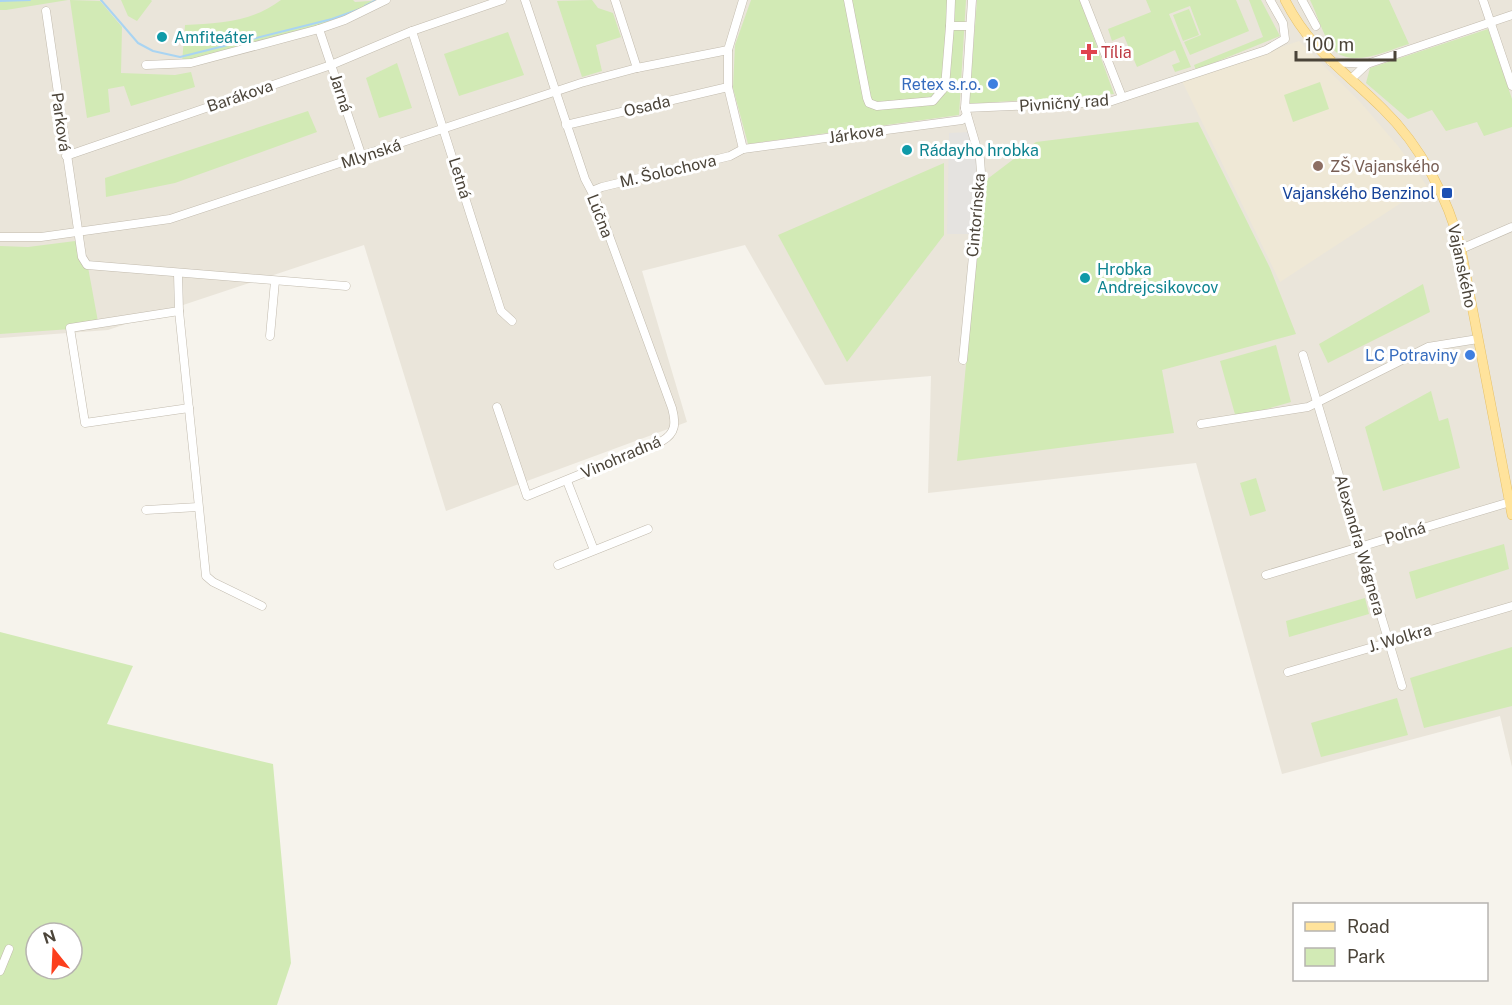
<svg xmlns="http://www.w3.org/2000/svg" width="1512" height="1005" font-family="'Public Sans',sans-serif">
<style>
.residential{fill:#eae5da}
.education{fill:#efe8d6}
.green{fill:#d2eab5;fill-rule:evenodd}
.parking{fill:#e5e3e0}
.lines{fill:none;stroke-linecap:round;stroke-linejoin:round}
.stream{stroke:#a9d4f2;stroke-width:2}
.minor-casing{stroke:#c2bbae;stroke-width:9}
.major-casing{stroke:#e6c16a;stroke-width:10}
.minor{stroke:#fff;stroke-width:8}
.major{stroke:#ffe39c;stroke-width:9}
.culture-dot{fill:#0f9aa8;stroke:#fff;stroke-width:2}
.health-dot{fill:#e0444e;stroke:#fff;stroke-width:2}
.shop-dot{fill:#3f7fe0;stroke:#fff;stroke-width:2}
.education-dot{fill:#8d6e63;stroke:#fff;stroke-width:2}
.transit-dot{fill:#1a4fb4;stroke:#fff;stroke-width:2}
.labels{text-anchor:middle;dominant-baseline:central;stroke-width:6;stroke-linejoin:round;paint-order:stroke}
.culture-label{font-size:16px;fill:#0d838f;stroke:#fff;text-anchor:start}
.health-label{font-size:16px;fill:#be3a42;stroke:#fff;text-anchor:start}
.shop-label{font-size:16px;fill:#366cbe;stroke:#fff;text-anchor:end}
.street-label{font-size:16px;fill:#4b4439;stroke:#fff}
.education-label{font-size:16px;fill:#785e54;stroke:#fff;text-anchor:start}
.transit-label{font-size:16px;fill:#164399;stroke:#fff;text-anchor:end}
</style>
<rect width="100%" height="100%" fill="#f6f3ec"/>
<!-- residential -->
<path class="residential" d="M0 0H1512V767L1500 716 1282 774 1196 463 928 493 931 376 825 385 745 245 642 271 687 422 446 511 364 245 108 330 0 338Z"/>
<!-- education -->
<path class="education" d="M1299 41 1361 103 1398 146 1427 186 1280 282 1182 81Z"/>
<!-- green -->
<g class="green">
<path d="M0 0H68L6 10H0Z"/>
<path d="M70 0 100 1 122 27 121 73 175 75 191 72 195 87 131 106 124 86 108 89 110 112 87 118Z"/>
<path d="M121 0H151L152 1 137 21 128 16Z"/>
<path d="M281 0H353L355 2 384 0 348 19 182 63 185 25C220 23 252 22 281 0Z"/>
<path d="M592 0 598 8 613 13 621 37 596 45 602 71 582 77 557 1Z"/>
<path d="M751 0H966L959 115 748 144 733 88 735 45Z"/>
<path d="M977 0H1080L1114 94 969 104Z"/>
<path d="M1146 0H1236L1249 31 1190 55 1184 42 1201 35 1190 6 1169 14 1191 67 1175 72 1172 65 1180 62 1175 50 1137 67 1124 36 1112 41 1108 29 1151 12Z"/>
<path d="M1249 0H1261L1280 36 1196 70 1194 65 1263 37Z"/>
<path d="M1310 0H1389L1409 44C1388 50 1350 70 1332 48 1323 35 1317 14 1310 0Z"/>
<path d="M1189 9 1199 35 1183 41 1173 15Z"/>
<path d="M1488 29 1512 99V127L1484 136 1477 122 1446 131 1432 110 1408 119 1366 83 1370 68Z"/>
<path d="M508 32 524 75 459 96 444 54Z"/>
<path d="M397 63 412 108 379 118 366 78Z"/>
<path d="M1320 82 1329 109 1293 122 1284 95Z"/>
<path d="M308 111 317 132 175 183 106 197 105 178Z"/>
<path d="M1198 122 1270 268 1296 334 1162 370 1174 433 957 461 978 235 986 180 1036 142Z"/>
<path d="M944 163V235L847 362 778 235Z"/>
<path d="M83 240 99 327 0 334V246L28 247Z"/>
<path d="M1423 284 1430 312 1328 363 1319 344Z"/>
<path d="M1276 345 1291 402 1236 418 1220 361Z"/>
<path d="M1431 391 1439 421 1448 418 1460 468 1383 491 1365 427Z"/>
<path d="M1256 478 1266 511 1250 516 1240 483Z"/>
<path d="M1504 544 1509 569 1416 599 1409 572Z"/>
<path d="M1365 598 1369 614 1289 637 1286 621Z"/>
<path d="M0 632 133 666 107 724 273 764 291 963 277 1005H0ZM36 933H72V969H36Z"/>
<path d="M1512 647V706L1424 728 1410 678Z"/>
<path d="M1397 698 1408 735 1321 757 1311 723Z"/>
</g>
<!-- parking -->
<path class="parking" d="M970 132 977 159 971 234H947L949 133Z"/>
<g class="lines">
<!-- stream -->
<g class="stream">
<path d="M101 0 138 43 153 51 180 57 332 19 360 9"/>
<path d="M0 1 30 0"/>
<path d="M365 6 376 0"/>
</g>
<defs>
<g id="minor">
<path d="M615 0 637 68"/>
<path d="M743 0 728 50V87L743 149"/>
<path d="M848 0 867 98 869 103 877 106 933 101 945 87 950 26H970"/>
<path d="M1084 0 1122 97"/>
<path d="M1302 0 1316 26"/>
<path d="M1483 0 1512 86"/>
<path d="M46 11 82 257 87 265 346 286"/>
<path d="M950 26 951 0"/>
<path d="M319 29 362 157"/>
<path d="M412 31 501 311 512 321"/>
<path d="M1331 62 1367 64"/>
<path d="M146 65 191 63 319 29 345 20 386 0"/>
<path d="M1351 79 1367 64 1512 15"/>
<path d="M965 108 1109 102 1266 50 1285 39 1283 23 1270 0"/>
<path d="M566 125 728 87"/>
<path d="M66 156 331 65 412 31 502 0"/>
<path d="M592 191 602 187 730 156 743 149 962 120 967 115"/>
<path d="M0 237H41L170 219 581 83 637 68 728 50"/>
<path d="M1461 249 1512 227"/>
<path d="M178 274 179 311 70 328 85 423 189 408"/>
<path d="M179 311 206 576 213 582 262 606"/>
<path d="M270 336 275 281"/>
<path d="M1303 355 1402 686"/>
<path d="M963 360 981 173 980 159 965 108 972 0"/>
<path d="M497 407 527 496 662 441C676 433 676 423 672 408L596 200 585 179 525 0"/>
<path d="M1201 424 1308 407 1428 347 1478 339"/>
<path d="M567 481 594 550"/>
<path d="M146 510 198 507"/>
<path d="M558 565 648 529"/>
<path d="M1266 575 1510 502"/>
<path d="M1288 672 1512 606"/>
<path d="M0 971 9 949"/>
</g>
<path id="major" d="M1285 0C1310 50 1345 71 1383 109 1421 146 1448 198 1461 249L1512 515"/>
</defs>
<!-- minor casing -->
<use href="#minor" class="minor-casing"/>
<!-- major casing -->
<use href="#major" class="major-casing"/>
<!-- minor -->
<use href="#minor" class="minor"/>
<!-- major -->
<use href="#major" class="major"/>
</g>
<!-- markers -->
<g class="culture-dot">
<circle cx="162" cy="37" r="6"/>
<circle cx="907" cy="150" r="6"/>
<circle cx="1085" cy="278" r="6"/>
</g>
<path class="health-dot" d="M1086 43h6v6h6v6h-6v6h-6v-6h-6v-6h6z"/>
<g class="shop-dot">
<circle cx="993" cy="84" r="6"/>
<circle cx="1470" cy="355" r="6"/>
</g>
<circle class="education-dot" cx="1318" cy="166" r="6"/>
<rect class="transit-dot" x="1441" y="187" width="12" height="12" rx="3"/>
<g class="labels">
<!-- culture labels -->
<g class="culture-label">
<text x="174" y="37">Amfiteáter</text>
<text x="919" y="150">Rádayho hrobka</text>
<text x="1097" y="269">Hrobka<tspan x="1097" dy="18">Andrejcsikovcov</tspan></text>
</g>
<!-- health labels -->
<g class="health-label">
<text x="1101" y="52">Tília</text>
</g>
<!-- shop labels -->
<g class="shop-label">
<text x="981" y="84">Retex s.r.o.</text>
<text x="1458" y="355">LC Potraviny</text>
</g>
<!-- street labels -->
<g class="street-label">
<text transform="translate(341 93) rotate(72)">Jarná</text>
<text transform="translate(240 96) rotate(-19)">Barákova</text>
<text transform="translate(1064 103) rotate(-4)">Pivničný rad</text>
<text transform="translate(647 106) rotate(-13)">Osada</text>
<text transform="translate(61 122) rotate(82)">Parková</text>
<text transform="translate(856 134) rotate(-8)">Járkova</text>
<text transform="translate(371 154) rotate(-18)">Mlynská</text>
<text transform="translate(668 171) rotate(-13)">M. Šolochova</text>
<text transform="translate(460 178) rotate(73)">Letná</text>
<text transform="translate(976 215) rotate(-85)">Cintorínska</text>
<text transform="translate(600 216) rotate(69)">Lúčna</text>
<text transform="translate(1462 266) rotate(78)">Vajanského</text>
<text transform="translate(621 457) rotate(-23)">Vinohradná</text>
<text transform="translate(1405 533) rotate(-17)">Poľná</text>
<text transform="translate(1360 545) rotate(74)">Alexandra Wágnera</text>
<text transform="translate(1400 638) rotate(-16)">J. Wolkra</text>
</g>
<!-- education labels -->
<g class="education-label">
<text x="1330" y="166">ZŠ Vajanského</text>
</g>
<!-- transit labels -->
<g class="transit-label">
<text x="1435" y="193">Vajanského Benzinol</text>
</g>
</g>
<!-- legend -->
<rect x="1293" y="903" width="195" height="78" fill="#ffffff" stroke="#b7b4b0" stroke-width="1.5"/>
<rect x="1305" y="922" width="30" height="9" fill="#ffe39c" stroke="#b7b4b0" stroke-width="1.5"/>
<text x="1347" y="933" font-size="18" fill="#4b4439">Road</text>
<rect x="1305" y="948" width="30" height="18" fill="#d2eab5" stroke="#b7b4b0" stroke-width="1.5"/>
<text x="1347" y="963" font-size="18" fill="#4b4439">Park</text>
<!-- north arrow -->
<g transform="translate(54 951) rotate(342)"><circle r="28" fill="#ffffff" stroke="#b7b4b0" stroke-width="1.5"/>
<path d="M0-4.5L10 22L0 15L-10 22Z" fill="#fc3f1d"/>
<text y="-9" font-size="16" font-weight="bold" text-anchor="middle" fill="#4b4439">N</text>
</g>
<!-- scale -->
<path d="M1296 51v9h99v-9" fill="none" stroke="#4b4439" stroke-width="3"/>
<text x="1305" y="51" font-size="18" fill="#4b4439" stroke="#ffffff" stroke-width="4.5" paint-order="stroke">100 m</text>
</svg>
